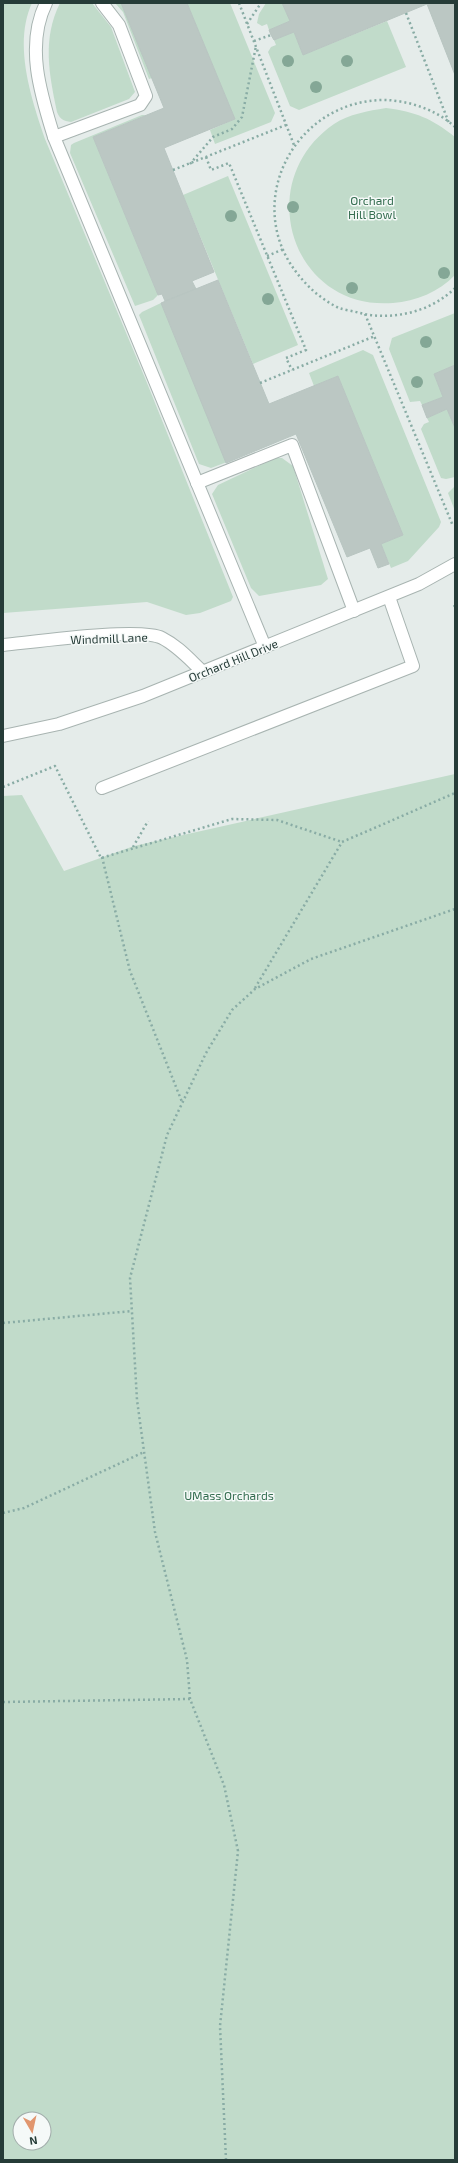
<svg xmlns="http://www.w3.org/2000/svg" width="458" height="2163" font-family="'Exo 2',sans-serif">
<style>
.green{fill:#c1dbca;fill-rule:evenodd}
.building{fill:#bbc7c3;stroke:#b8c5c1}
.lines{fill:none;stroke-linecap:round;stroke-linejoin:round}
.minor-casing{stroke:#a8b4b1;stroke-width:14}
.path{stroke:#89aca5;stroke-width:2.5;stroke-dasharray:2 3;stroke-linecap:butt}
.minor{stroke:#fff;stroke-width:12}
.tree{fill:#84a796}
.labels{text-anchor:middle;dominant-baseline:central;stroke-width:3;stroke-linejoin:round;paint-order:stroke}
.park-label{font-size:12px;fill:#356e51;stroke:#f5f9f8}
.street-label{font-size:12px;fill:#263c38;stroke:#f5f9f8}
</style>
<rect width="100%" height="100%" fill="#e5ecea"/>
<!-- green -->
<g class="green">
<path d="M3 3H32C13 44 31 98 45 139L145 378 233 597 231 601 200 613 186 615 147 602 3 613Z"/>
<path d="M60 3H92L111 27 135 92 129 99 71 122C63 121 60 119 57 112 49 74 42 39 60 3Z"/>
<path d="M115 3H121L152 78 149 79 123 12Z"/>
<path d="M187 3H230L275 113 271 122 215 144 210 130 235 119Z"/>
<path d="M266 3H282L290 21 269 30 267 24 262 26 257 23 259 14Z"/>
<path d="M387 21 406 67 299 110 290 106 268 52 271 47 276 45 274 40 294 32 303 55Z"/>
<path d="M386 108C416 112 431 118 455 137V275C439 292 416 301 393 303 291 311 251 181 334 124 349 114 368 111 386 108Z"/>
<path d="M142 115H146L93 137 158 295 153 300 135 306 70 153 71 145 74 143Z"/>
<path d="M228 176 298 345 253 364 183 195Z"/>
<path d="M161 303 227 462 211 468 199 464 139 315 142 312Z"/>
<path d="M455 313V365L434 374 443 397 422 405 420 401 410 402 389 349 392 338Z"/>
<path d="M363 350 373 355 441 522 439 527 408 561 391 568 381 544 403 535 338 376 314 386 309 373Z"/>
<path d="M447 409 455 428V477L446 479 441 478 421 429 424 424 429 422 427 418Z"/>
<path d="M275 458H282L293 466 328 579 321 585 259 596 251 588 212 494 218 485Z"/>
<path d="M455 486V511L448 493Z"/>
<path d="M455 774V2160H3V796L22 795 64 871 134 846ZM20 2119H44V2143H20Z"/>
</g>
<!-- building -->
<g class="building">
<path d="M121 3H187L235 119 164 148 214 272 192 281 196 289 165 301 162 294 158 295 93 137 164 108Z"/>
<path d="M282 3H455V75L427 4 303 55 294 32 274 40 271 35 269 30 290 21Z"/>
<path d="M218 280 269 404 338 376 403 535 381 544 389 564 378 568 370 548 347 557 296 434 226 463 161 303Z"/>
<path d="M455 365V428L447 409 427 418 422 405 443 397 434 374Z"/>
</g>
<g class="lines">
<defs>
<g id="minor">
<path d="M46 3C25 46 41 95 54 137L265 647"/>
<path d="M54 137 140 105 146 96 119 25 102 3"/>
<path d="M197 483 292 445 354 611"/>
<path d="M3 645C34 642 140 627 162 638 178 646 190 660 203 672"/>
<path d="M3 736 59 724 143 696 419 584 455 564"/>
<path d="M102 788 413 666 389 597"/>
</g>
</defs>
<!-- minor casing -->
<use href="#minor" class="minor-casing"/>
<!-- path -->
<g class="path">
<path d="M239 3 294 145"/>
<path d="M406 13 449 123"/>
<path d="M247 24 261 3"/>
<path d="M254 41 271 35"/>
<path d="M455 127C437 110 410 101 386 100 293 99 239 207 301 278 311 290 324 301 339 308 345 310 353 311 360 313 392 321 431 312 455 288"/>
<path d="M206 157 211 170 229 163 306 350 286 358 292 370"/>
<path d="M190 164 213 137 232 129 242 117 256 46"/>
<path d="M173 170 286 125"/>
<path d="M267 256 284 249"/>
<path d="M365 314 453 526"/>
<path d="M260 383 375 336"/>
<path d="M454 605 455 607"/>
<path d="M3 787 55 766 101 858 232 819 277 820 342 842"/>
<path d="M133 847 148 821"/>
<path d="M102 857 130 971 182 1102"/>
<path d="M255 988 342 842 455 793"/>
<path d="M3 1323 132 1311"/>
<path d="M3 1513 24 1508 144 1452"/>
<path d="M3 1702 190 1699"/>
<path d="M226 2160 220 2026 238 1851 224 1785 190 1699 187 1660 155 1532 137 1400 130 1278 167 1135 206 1053 232 1010 255 989 311 959 455 909"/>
</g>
<!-- minor -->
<use href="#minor" class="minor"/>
</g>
<!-- trees -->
<g class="tree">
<circle cx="288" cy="61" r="6"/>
<circle cx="347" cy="61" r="6"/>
<circle cx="316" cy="87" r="6"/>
<circle cx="293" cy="207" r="6"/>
<circle cx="231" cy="216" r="6"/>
<circle cx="444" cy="273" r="6"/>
<circle cx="352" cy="288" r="6"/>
<circle cx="268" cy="299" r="6"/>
<circle cx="426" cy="342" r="6"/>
<circle cx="417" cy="382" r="6"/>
</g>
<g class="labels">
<!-- park labels -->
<g class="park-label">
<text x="372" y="200">Orchard<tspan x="372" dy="14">Hill Bowl</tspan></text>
<text x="229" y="1495">UMass Orchards</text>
</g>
<!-- street labels -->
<g class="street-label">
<text transform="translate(109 638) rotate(-2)">Windmill Lane</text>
<text transform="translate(233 660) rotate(-22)">Orchard Hill Drive</text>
</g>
</g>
<!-- border -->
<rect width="458" height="2163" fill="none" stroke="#263c38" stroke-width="8"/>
<!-- north arrow -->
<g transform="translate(32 2131) rotate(171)"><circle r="19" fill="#f5f9f8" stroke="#a2adab"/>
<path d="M0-3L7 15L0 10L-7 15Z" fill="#e1966e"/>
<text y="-6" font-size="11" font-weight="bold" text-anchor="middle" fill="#263c38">N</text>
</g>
</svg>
